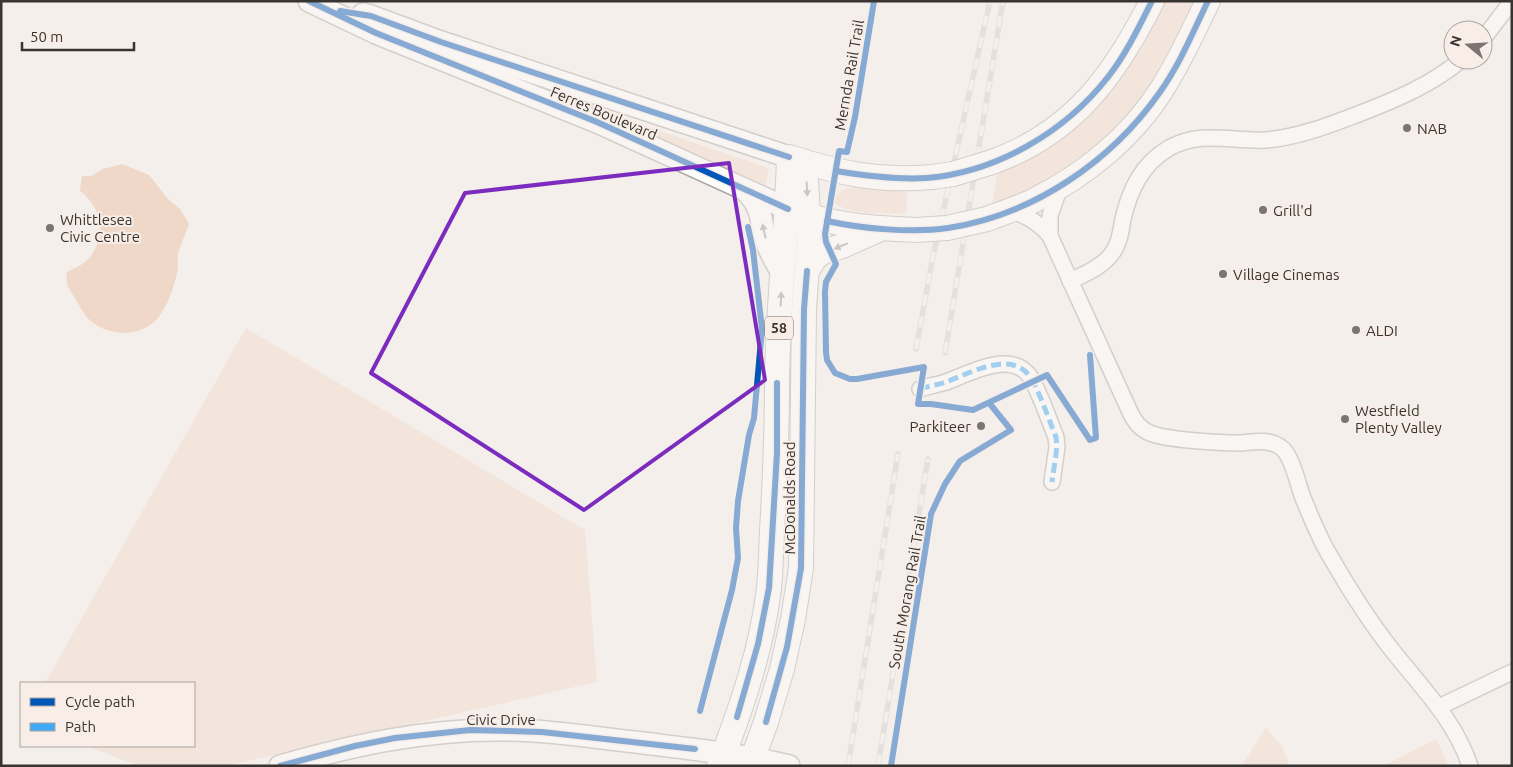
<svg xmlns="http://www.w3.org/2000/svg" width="1513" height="767" font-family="Ubuntu,sans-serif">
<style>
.green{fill:#f2dac8}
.water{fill:#e9bd9e}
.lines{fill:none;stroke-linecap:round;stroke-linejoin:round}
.street-casing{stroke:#aba8a5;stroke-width:18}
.secondary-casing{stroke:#aba8a5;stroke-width:24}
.primary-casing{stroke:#aba8a5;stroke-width:26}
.street{stroke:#fdfdfc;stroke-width:15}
.secondary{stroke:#fdfdfc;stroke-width:21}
.primary{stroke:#fdfdfc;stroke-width:24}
.rail-casing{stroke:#cfcecc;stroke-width:5.5}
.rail{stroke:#f8eee7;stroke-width:4;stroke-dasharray:11;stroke-linecap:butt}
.primary-bridge-casing{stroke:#aba8a5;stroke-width:26;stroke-linecap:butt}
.primary-bridge{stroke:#fdfdfc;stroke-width:24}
.quiet{stroke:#3fa9f5;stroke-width:5;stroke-dasharray:10 5;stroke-linecap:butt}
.cycleway-casing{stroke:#f8eee7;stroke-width:9}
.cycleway{stroke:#0057b8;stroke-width:6}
.oneway{fill:#9a9896}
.marked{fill:none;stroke:#7b2cbf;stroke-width:4;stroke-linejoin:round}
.poi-dot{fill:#7a7572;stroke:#f8eee7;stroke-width:2}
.labels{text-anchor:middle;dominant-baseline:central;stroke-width:4;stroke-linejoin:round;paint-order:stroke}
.shield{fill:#f8eee7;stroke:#726c68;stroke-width:1}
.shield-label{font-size:14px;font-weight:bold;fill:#383431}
.street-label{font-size:15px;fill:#383431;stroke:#f8eee7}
.poi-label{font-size:15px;fill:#383431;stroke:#f8eee7;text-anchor:start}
</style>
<rect width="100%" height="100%" fill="#f4efeb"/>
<!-- green -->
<g class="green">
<path d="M1161 1H1199L1160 78 1111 138 1038 189 992 205 998 169 1015 161Z"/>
<path d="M518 77 527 79 642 125 763 166 769 169 765 186H759L516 83Z"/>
<path d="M867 186 907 187 906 214C884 213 853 216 834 203L835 195H839L840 191 852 187Z"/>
<path d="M246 328 585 530 597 682 225 766H139L86 746H194V683H45Z"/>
<path d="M1266 728 1282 746 1290 766H1241Z"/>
<path d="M1436 739 1449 766H1383Z"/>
</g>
<!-- water -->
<path class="water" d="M122 164 149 175 168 199 180 209 189 224C186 233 181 243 178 253 177 258 178 263 178 268 175 285 168 305 158 318 140 339 103 337 86 316 82 311 79 305 76 300 69 288 65 285 67 272 75 268 85 264 90 257 108 234 101 207 80 191L82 176H91L103 169Z"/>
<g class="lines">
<defs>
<g id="street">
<path d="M1483 39 1512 1"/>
<path d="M1012 211C1027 216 1040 223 1050 236L1130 412C1134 421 1140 429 1150 433 1166 440 1220 443 1240 443 1255 442 1270 438 1283 449 1293 459 1298 485 1303 498 1311 517 1319 538 1330 556 1349 589 1369 621 1392 650 1421 687 1455 720 1470 766"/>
<path d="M1050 236V215L1060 187"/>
<path d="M1070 281C1085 274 1104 266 1113 252 1120 242 1121 230 1123 219 1130 189 1142 164 1169 148 1202 130 1232 142 1266 140 1300 137 1329 125 1361 113 1397 99 1431 85 1461 60"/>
<path d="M920 389C928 386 937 385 946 382 968 374 1008 351 1028 374 1037 384 1050 423 1056 437L1057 447 1052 482"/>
<path d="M1439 707 1512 672"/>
</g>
<g id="secondary">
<path d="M309 1 376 33 597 122 788 209"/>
<path d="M363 14 371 16 441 42 789 157"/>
<path d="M746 191C763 208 760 220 766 241 770 253 776 262 782 273"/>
<path d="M280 766C353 745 427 729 503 730 550 730 596 738 643 743 691 749 741 754 789 766"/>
</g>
<g id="primary">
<path d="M992 162C1073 133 1115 75 1152 1"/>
<path d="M794 211C837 226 872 228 916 230"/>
<path d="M987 219C1003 213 1018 208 1033 201 1084 176 1132 137 1162 89 1180 61 1193 31 1208 1"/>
<path d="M807 271 815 258 823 252 842 246 878 230"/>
<path d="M719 766C741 709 762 649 769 588 771 569 771 550 772 531 775 480 777 430 777 380 778 305 787 231 789 157 838 173 879 182 932 177"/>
<path d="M750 766 766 722 782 669 793 619 801 568 804 309 809 235 805 162"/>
</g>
</defs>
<!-- street casing -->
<use href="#street" class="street-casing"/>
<!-- secondary casing -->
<use href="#secondary" class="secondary-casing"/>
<!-- primary casing -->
<use href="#primary" class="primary-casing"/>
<!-- street -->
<use href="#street" class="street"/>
<!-- secondary -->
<use href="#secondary" class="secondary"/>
<!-- primary -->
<use href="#primary" class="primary"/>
<defs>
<g id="rail">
<path d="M916 349 933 256 990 1"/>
<path d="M945 353 1003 1"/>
<path d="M848 766 898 454"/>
<path d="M878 766 928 459"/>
</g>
</defs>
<!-- rail casing -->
<use href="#rail" class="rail-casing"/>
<!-- rail -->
<use href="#rail" class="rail"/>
<defs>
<g id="primary-bridge">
<path d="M932 177 953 174 992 162"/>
<path d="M916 230 947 228 987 219"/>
</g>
</defs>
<!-- primary-bridge casing -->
<use href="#primary-bridge" class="primary-bridge-casing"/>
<!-- primary-bridge -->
<use href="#primary-bridge" class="primary-bridge"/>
<!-- quiet -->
<path class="quiet" d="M920 389C928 386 937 385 946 382 968 374 1008 351 1028 374 1037 384 1050 423 1056 437L1057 447 1052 482"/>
<defs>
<g id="cycleway">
<path d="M309 1 376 33 597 122 788 209"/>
<path d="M874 1 855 117 847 152 839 151 825 234 826 242 836 264 826 282 825 292 826 352 827 360 835 373 850 379H857L924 367 918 404H931L973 410 1047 375 1090 440 1096 438 1090 355"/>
<path d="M340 11 371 16 441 42 789 157"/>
<path d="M836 171C866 176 896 180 927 178 997 172 1065 132 1108 77 1126 54 1139 27 1152 1"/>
<path d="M827 221C863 229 912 233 948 228 1033 215 1111 162 1160 92 1180 64 1193 32 1208 1"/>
<path d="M700 711 732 590 738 558 736 528 738 501 749 435 754 418 762 329 753 250 748 227"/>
<path d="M737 717 758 644 769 588 777 453V383"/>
<path d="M766 722 787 647 801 568 804 309 807 271"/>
<path d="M280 766 355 746 395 738 470 730 542 732 695 749"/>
<path d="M891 766 931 514 945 484 960 461 1011 430 990 404"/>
</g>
</defs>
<!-- cycleway casing -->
<use href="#cycleway" class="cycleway-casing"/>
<!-- cycleway -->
<use href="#cycleway" class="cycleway"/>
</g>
<!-- one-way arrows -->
<defs><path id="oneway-solid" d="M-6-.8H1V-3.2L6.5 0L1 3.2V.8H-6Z" transform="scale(1.25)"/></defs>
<g class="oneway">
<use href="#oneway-solid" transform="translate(807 189) rotate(87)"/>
<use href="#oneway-solid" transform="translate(764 231) rotate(-102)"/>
<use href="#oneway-solid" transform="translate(841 246) rotate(157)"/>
<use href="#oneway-solid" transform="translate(781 299) rotate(-87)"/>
</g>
<!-- marked area -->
<path d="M0 0H1513V767H0ZM729 163 765 380 584 510 371 373 465 193Z" fill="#f4efeb" fill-opacity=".55" fill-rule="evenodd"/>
<path class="marked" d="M729 163 765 380 584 510 371 373 465 193Z"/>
<!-- markers -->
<g class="poi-dot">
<circle cx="1407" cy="128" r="5"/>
<circle cx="1263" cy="210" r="5"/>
<circle cx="50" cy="228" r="5"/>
<circle cx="1223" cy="274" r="5"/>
<circle cx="1356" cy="330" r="5"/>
<circle cx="1345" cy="419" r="5"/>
<circle cx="981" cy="426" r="5"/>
</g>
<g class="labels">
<!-- shield labels -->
<rect class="shield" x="765" y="316.5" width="28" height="23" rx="4"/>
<g class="shield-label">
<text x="779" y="328">58</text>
</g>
<!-- street labels -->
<g class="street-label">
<text transform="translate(849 75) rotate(-80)">Mernda Rail Trail</text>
<text transform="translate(604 113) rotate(23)">Ferres Boulevard</text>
<text transform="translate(789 498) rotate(-90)">McDonalds Road</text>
<text transform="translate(907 592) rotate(-80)">South Morang Rail Trail</text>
<text x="501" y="719">Civic Drive</text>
</g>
<!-- poi labels -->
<g class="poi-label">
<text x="1417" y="128">NAB</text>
<text x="1273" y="210">Grill'd</text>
<text x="60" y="219">Whittlesea<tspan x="60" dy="17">Civic Centre</tspan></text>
<text x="1233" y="274">Village Cinemas</text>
<text x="1366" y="330">ALDI</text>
<text x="1355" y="410">Westfield<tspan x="1355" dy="17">Plenty Valley</tspan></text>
<text x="971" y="426" text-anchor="end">Parkiteer</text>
</g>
</g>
<!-- border -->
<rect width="1513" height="767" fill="none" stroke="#383431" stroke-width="5"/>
<!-- legend -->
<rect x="20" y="682" width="175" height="65" fill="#f8eee7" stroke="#aba49e"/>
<rect x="30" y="698" width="25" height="8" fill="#0057b8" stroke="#aba49e"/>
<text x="65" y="707" font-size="15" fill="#383431">Cycle path</text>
<rect x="30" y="723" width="25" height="8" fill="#3fa9f5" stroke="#aba49e"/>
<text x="65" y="732" font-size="15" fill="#383431">Path</text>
<!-- north arrow -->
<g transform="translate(1468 45) rotate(288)"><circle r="24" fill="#f8eee7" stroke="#aba49e"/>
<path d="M0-4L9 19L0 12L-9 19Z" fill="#7a7572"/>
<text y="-8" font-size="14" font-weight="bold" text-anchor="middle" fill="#383431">N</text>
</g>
<!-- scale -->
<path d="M22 42v8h112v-8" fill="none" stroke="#383431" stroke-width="2.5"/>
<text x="30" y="42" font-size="15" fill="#383431" stroke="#f8eee7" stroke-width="4" paint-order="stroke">50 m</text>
</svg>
